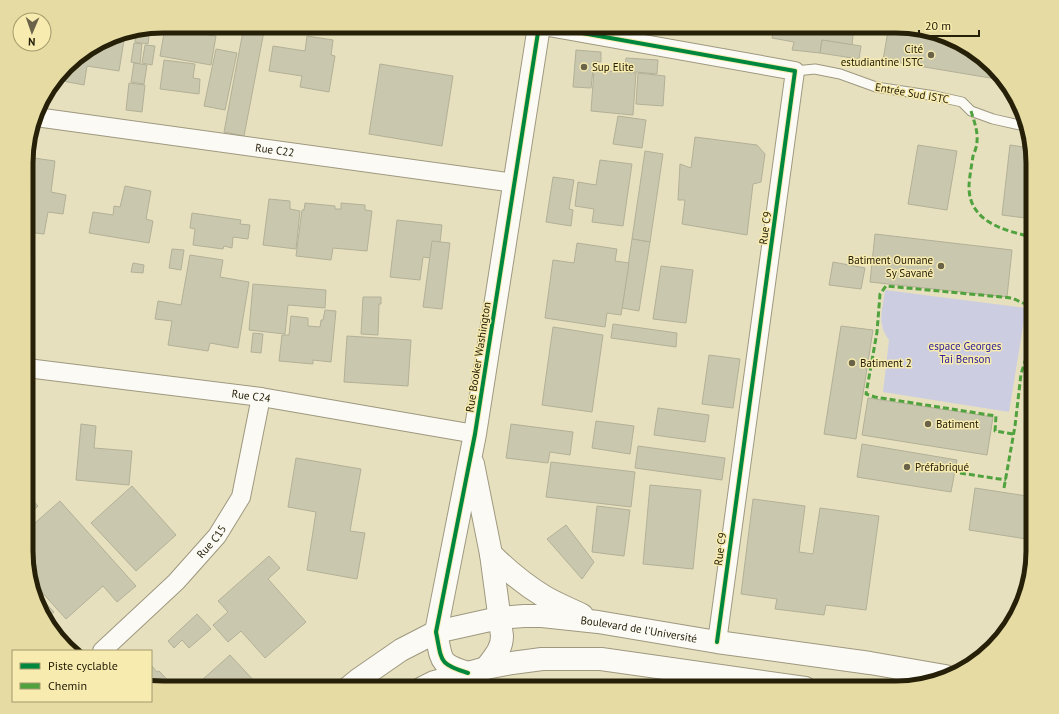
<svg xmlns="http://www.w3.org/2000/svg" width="1059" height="714" font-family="'PT Sans',sans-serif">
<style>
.green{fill:#cccde1}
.building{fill:#c9c8af;stroke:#b2b097}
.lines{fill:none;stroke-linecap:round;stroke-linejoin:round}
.lane-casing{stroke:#9e987f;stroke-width:11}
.street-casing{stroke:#9e987f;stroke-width:20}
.secondary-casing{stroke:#9e987f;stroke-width:24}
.path{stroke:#d9d6cc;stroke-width:2.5;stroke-dasharray:3 2;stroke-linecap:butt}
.lane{stroke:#fbfaf5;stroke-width:9}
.street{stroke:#fbfaf5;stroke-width:18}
.secondary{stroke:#fbfaf5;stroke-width:22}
.quiet{stroke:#50a23e;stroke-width:3;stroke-dasharray:6 3;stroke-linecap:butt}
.cycleway-casing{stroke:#f7ebaf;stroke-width:6}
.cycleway{stroke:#00873e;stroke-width:4}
.poi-dot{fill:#6a6349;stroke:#f7ebaf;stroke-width:1.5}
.labels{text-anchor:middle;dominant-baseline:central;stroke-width:3;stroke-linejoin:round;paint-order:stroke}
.poi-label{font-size:11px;fill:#262009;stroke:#f7ebaf;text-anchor:start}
.street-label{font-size:11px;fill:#262009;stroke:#f7ebaf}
.park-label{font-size:11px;fill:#30229a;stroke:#f7ebaf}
.rim{fill:none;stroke:#262009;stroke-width:5}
</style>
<rect width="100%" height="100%" fill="#e7e0bf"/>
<!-- green -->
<path class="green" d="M885 290 1026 308 1009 412 883 392 889 340C876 323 883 310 885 290Z"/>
<!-- building -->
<g class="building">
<path d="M179 26H208L207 35 216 36 211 65 160 56 165 28 178 30Z"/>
<path d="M244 26H265L244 136 224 132Z"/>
<path d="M461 26H486L485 34 460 32Z"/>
<path d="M774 26H854L852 45 822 40 820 53 792 50 794 42 772 38Z"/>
<path d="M150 28 148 44 135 42 136 31Z"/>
<path d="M888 31 959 43 972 49 1002 80 883 60Z"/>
<path d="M125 34 119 71 87 66 84 85 57 80 72 60 111 36Z"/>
<path d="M307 36 333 40 331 55 335 56 329 92 300 87 302 76 269 71 273 46 305 51Z"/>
<path d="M822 40 861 46 859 59 820 53Z"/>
<path d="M134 43 142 44 140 64 131 62Z"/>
<path d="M145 45 155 46 152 65 142 63Z"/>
<path d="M216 49 237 53 225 110 204 106Z"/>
<path d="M576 50 601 52V62L594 61 591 88 573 87Z"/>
<path d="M626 58 658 60 657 74 625 71Z"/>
<path d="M164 60 195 64 193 78 200 79 199 94 160 89Z"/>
<path d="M134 63 147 65 144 84 131 82Z"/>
<path d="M380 64 453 76 442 146 369 134Z"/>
<path d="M594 70 636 73 633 115 591 111Z"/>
<path d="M638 73 665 76 663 106 636 104Z"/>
<path d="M129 83 145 85 142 112 126 110Z"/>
<path d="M618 116 646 120 642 148 613 144Z"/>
<path d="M695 137 757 145 765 154 761 182 753 184 747 235 682 224 685 200H678L680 164 691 168Z"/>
<path d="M918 145 957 151 947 210 908 204Z"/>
<path d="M1010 145 1031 148 1033 154V219L1002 215Z"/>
<path d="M645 151 663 154 650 242 632 239Z"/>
<path d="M27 157 55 161 51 192 66 195 63 214 48 212 44 234 27 232Z"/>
<path d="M600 160 632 164 623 226 592 222 594 209 575 206 578 182 596 185Z"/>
<path d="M553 177 574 180 569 209 573 210 571 226 546 222Z"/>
<path d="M125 186 151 191 146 219 153 221 149 243 89 233 93 212 113 215 114 206 120 207Z"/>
<path d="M269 199 290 201V209L300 211 296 249 263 245Z"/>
<path d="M305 203 335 206V209H341V203L365 205V210L372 211 367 251 333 248 331 260 296 256 302 210H304Z"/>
<path d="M192 213 241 220 240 224 250 225 248 239 233 237 232 248 224 246 223 249 193 245 195 229 190 228Z"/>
<path d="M397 220 442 225 438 259 423 257 420 280 390 277Z"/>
<path d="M875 234 1012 250 1007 297 870 282Z"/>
<path d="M632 239 650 242 639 311 622 308Z"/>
<path d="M432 241 450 243 442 309 423 307Z"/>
<path d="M577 243 617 249 615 261 629 263 621 315 607 313 605 327 545 318 553 260 574 263Z"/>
<path d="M172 249 184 250 181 270 169 268Z"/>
<path d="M190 255 223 260 220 277 249 282 238 348 210 343 208 351 168 345 172 321 155 319 158 301 181 305Z"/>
<path d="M833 262 865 268 861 289 829 285Z"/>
<path d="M133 263 144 265 143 273 131 272Z"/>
<path d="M661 266 693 270 686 323 653 319Z"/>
<path d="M253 284 326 290 325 308 288 305 285 334 249 330Z"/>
<path d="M363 297H381V304H379L378 335 361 334Z"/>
<path d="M325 310 336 311 331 362 313 360V364L279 361 282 335H289L291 316 308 318V326L320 327 321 320H323Z"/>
<path d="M613 324 677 333 676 347 611 338Z"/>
<path d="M841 326 873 330 856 439 824 434Z"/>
<path d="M553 327 603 335 592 412 542 405Z"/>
<path d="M253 333 263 334 261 353 251 352Z"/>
<path d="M347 336 411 340 408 386 344 382Z"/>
<path d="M709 355 740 359 733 408 702 404Z"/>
<path d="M868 398 993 417 987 455 862 435Z"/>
<path d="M658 408 709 415 705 442 654 435Z"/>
<path d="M596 421 634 426 630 454 592 448Z"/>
<path d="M81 424 96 426 94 448 132 451 129 485 76 480Z"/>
<path d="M511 424 573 432 570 455 550 452 548 463 506 458Z"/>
<path d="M862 444 957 460 951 492 857 477Z"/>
<path d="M638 446 725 458 722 480 635 468Z"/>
<path d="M296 458 361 469 350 531 365 533 357 579 307 570 316 512 288 507Z"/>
<path d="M551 462 635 472 631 507 546 497Z"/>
<path d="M650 485 701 490 693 569 643 564Z"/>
<path d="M132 486 176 535 136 571 91 523Z"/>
<path d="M975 488 1033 497V540L969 530Z"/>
<path d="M27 494 38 506 27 516Z"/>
<path d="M753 499 805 506 799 552 813 554 820 508 879 516 866 610 826 605 824 615 775 609 777 599 741 594Z"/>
<path d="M60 501 136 586 117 602 103 586 66 619 31 580 27 569V530Z"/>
<path d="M597 506 630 510 624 556 592 552Z"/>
<path d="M566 525 594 562 582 579 547 539Z"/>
<path d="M269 556 280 568 268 579 306 622 265 658 241 631 228 642 213 625 228 612 218 601Z"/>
<path d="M35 592 54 612 47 618 42 613Z"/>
<path d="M197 614 211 629 189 648 182 640 174 648 168 641Z"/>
<path d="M43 616 69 643 68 645 44 620Z"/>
<path d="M230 655 257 684 252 688H193Z"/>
<path d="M151 665 157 672 159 671 175 688 151 686Z"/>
</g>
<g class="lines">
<defs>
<path id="lane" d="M795 71 815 69 840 74 876 87 935 96 962 102 971 111 993 119 1024 126"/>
<g id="street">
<path d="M543 26 795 71 717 642"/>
<path id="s1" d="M36 117 514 183"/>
<path id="s2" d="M27 368 261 397 475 434"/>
<path id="s3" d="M102 651 176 582 217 536 241 497 261 397"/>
</g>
<g id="secondary">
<path d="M473 464 491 554 502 636C502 649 494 657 486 668"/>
<path d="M491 554C507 570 525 585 545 597 557 604 570 609 582 615"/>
<path d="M468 673C438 664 442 661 436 632L475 434 539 26"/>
<path id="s4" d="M348 688 359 679 401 650 436 632 499 618 524 616H542L598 622 717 642 870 663 945 676"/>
<path d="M422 688 434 682 486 668 512 663 542 659H601L805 688"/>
</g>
</defs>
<!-- lane casing -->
<use href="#lane" class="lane-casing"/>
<!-- street casing -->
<use href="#street" class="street-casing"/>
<!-- secondary casing -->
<use href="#secondary" class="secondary-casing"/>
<!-- path -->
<path class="path" d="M1028 352H1033"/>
<!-- lane -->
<use href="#lane" class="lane"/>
<!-- street -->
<use href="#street" class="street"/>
<!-- secondary -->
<use href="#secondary" class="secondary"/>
<!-- quiet -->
<g class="quiet">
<path d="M971 111C974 121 978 131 977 141 977 146 975 151 973 156 972 163 969 179 969 187 969 222 1005 231 1033 237"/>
<path d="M1013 434 995 431 996 416 875 397 866 394 877 332 880 294 886 286 1012 298 1023 303 1033 304"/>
<path d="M960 473 1006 480"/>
<path d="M1004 488 1015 426 1021 374 1028 352 1033 304"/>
</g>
<defs>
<g id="cycleway">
<path d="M543 26 795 71 717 642"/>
<path d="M468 673C438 664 442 661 436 632L475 434 539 26"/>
</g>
</defs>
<!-- cycleway casing -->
<use href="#cycleway" class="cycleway-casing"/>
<!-- cycleway -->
<use href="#cycleway" class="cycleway"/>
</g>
<!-- markers -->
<g class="poi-dot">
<circle cx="931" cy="55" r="4"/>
<circle cx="584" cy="67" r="4"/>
<circle cx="941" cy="266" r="4"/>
<circle cx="852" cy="363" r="4"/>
<circle cx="928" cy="424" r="4"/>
<circle cx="907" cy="467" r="4"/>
</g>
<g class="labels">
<!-- poi labels -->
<g class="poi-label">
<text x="923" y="49" text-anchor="end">Cité<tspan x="923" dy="13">estudiantine ISTC</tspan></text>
<text x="592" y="67">Sup Elite</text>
<text x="933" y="260" text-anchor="end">Batiment Oumane<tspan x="933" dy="13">Sy Savané</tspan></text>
<text x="860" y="363">Batiment 2</text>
<text x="936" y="424">Batiment</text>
<text x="915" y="467">Préfabriqué</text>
</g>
<!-- street labels -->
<g class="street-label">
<text transform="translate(912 93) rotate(10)">Entrée Sud ISTC</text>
<text stroke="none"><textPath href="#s1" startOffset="241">Rue C22</textPath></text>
<text transform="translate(765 228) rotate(-82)">Rue C9</text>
<text transform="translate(478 357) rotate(-81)">Rue Booker Washington</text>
<text stroke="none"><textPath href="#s2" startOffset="226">Rue C24</textPath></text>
<text stroke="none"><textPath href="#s3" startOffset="155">Rue C15</textPath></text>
<text transform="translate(720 549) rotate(-82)">Rue C9</text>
<text stroke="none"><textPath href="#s4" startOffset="310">Boulevard de l'Université</textPath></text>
</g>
<!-- park labels -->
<g class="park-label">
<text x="965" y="346">espace Georges<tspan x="965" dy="13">Tai Benson</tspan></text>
</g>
</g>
<!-- crop -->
<path d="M0 0H1059V714H0ZM163 33H896A130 130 0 0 1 1026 163V551A130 130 0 0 1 896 681H163A130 130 0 0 1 33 551V163A130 130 0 0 1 163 33Z" fill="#e6dba2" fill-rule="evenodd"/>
<path class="rim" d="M163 33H896A130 130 0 0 1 1026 163V551A130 130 0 0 1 896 681H163A130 130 0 0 1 33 551V163A130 130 0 0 1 163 33Z"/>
<!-- legend -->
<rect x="12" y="650" width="140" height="52" fill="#f7ebaf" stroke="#a39a6d"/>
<rect x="20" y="663" width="20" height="6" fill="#00873e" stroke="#a39a6d"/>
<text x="48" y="670" font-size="12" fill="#262009">Piste cyclable</text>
<rect x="20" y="683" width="20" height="6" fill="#50a23e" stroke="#a39a6d"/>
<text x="48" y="690" font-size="12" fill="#262009">Chemin</text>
<!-- north arrow -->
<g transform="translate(32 32) rotate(182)"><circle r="19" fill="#f7ebaf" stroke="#a39a6d"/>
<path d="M0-3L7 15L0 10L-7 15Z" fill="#6a6349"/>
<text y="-6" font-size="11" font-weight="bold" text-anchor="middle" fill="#262009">N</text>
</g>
<!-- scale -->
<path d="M919 30v6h60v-6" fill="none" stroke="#262009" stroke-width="2"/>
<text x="925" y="30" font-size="12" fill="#262009" stroke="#f7ebaf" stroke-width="3" paint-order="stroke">20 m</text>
</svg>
